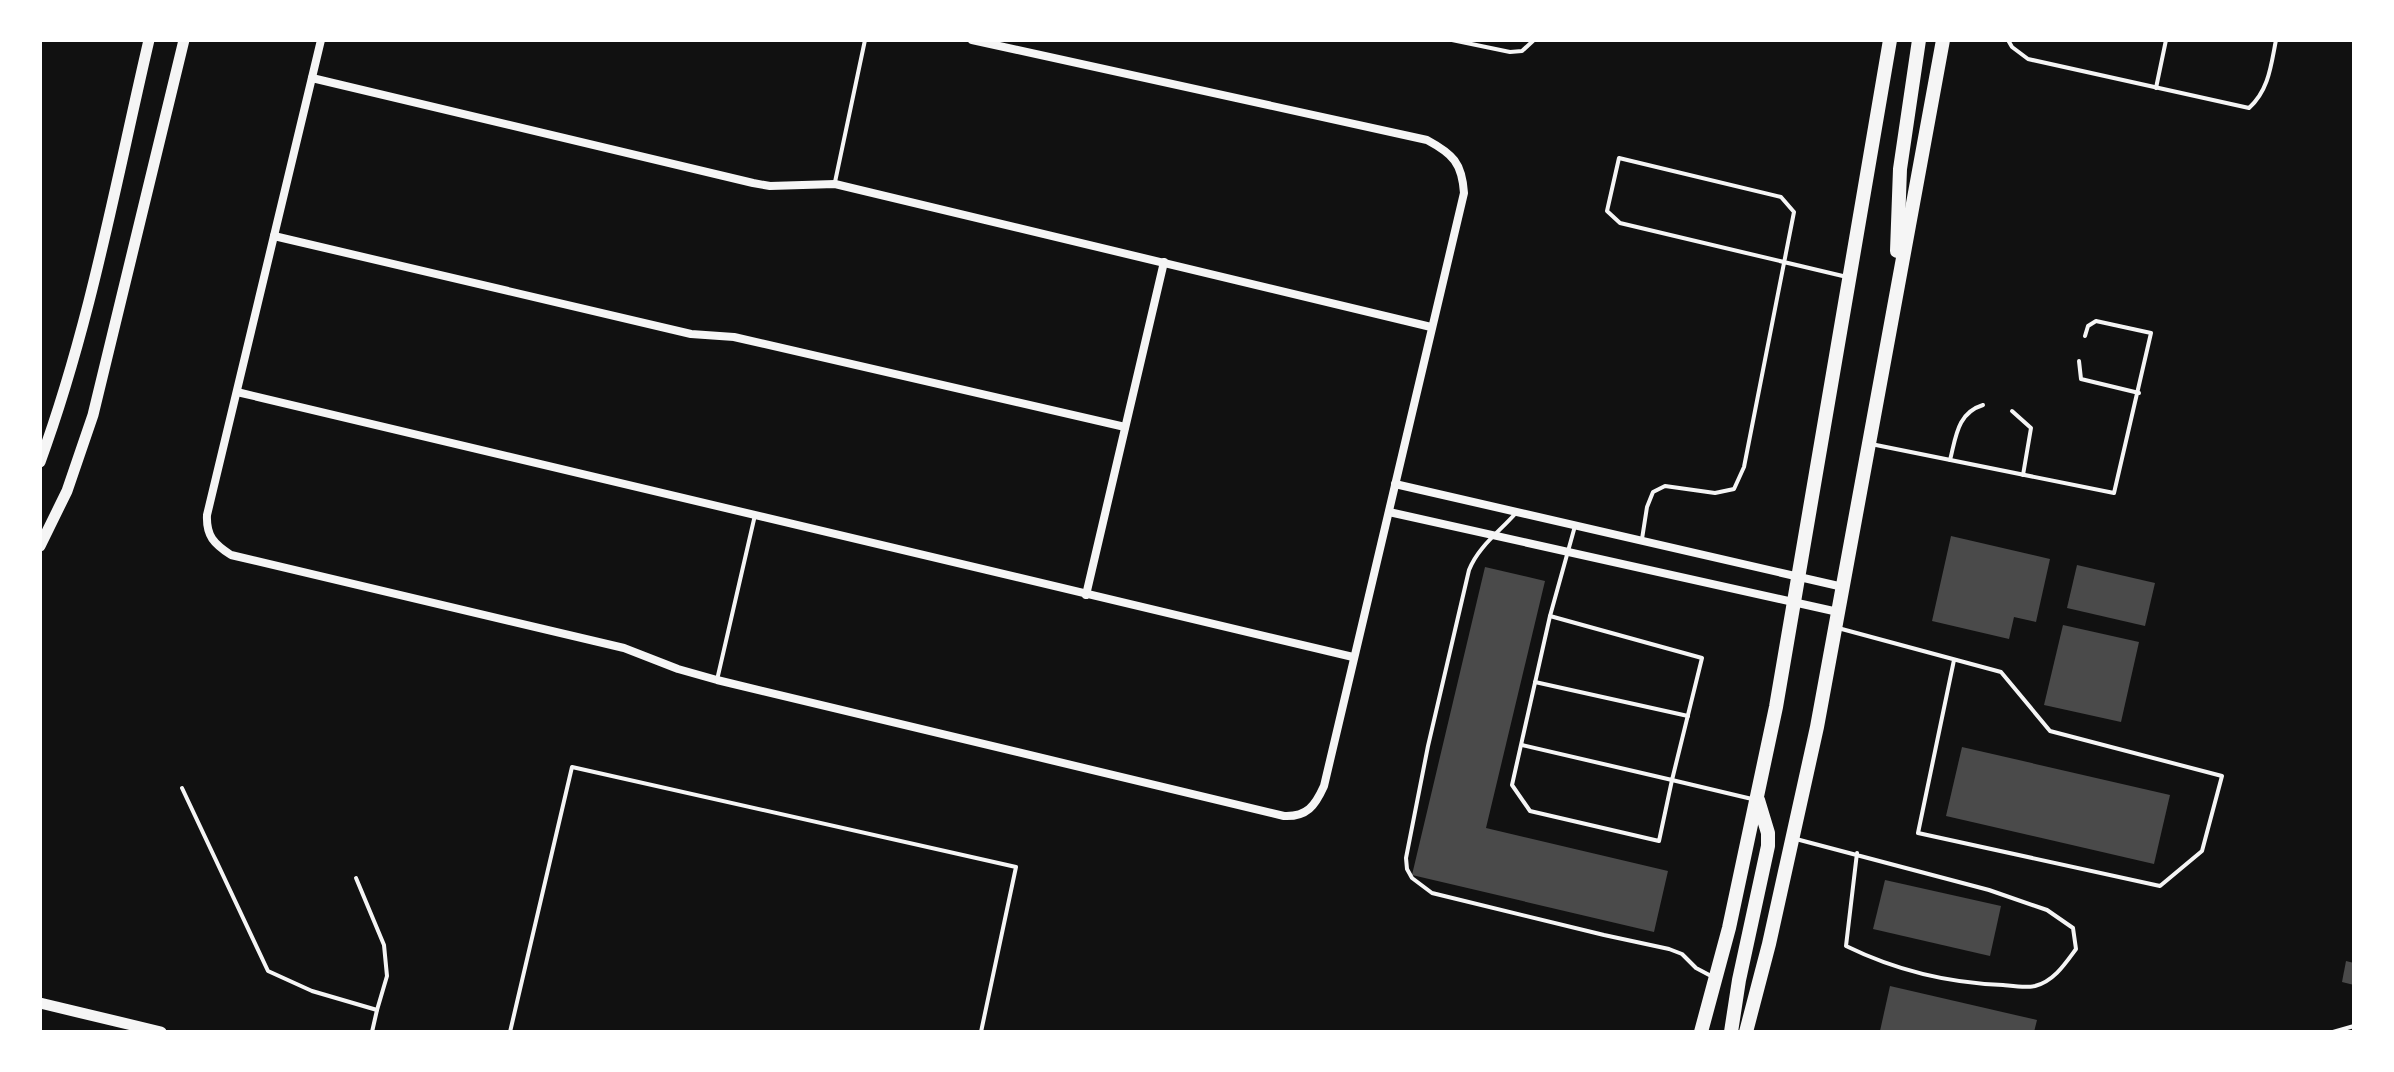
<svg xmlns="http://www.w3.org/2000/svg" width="2394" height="1072" font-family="'Exo 2',sans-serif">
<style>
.building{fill:#4a4a4a}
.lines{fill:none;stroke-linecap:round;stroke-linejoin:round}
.service{stroke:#f5f5f5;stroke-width:4}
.minor{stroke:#f5f5f5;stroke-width:8}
.tertiary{stroke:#f5f5f5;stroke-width:11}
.primary{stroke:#f5f5f5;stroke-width:14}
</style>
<rect width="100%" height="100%" fill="#111"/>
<!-- building -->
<g class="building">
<path d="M1951 536 2050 559 2036 622 2014 617 2009 639 1932 621Z"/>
<path d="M2077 565 2155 583 2145 626 2067 608Z"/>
<path d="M1485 567 1545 581 1486 828 1668 871 1654 932 1412 875Z"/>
<path d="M2063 625 2139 642 2121 722 2044 705Z"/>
<path d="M1962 747 2170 795 2154 864 1946 816Z"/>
<path d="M1885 880 2001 906 1990 956 1873 929Z"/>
<path d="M2346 961 2354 963V985L2342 982Z"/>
<path d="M1890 986 2037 1020 2034 1032 1880 1031Z"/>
</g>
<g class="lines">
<!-- service -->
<g class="service">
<path d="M1452 40 1510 52 1522 51 1534 40"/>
<path d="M2008 40 2012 47 2028 59 2249 108C2269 90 2271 65 2276 40"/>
<path d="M2156 88 2166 40"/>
<path d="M835 182 865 40"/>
<path d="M2079 361 2081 379 2139 393"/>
<path d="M2012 411 2031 428 2023 475"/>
<path d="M1871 444 2114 493 2151 333 2096 321 2088 326 2085 336"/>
<path d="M1950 460C1956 437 1957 413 1983 405"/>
<path d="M1515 514C1499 532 1478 547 1469 570L1428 746 1406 858 1407 869 1412 878 1432 893 1604 935 1669 949 1682 954 1696 968 1713 977"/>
<path d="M1575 526 1550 616 1512 785 1530 811 1659 841 1672 780 1752 799"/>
<path d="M1642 539 1647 507 1653 492 1665 486 1715 493 1734 489 1744 467 1794 212 1781 197 1619 158 1607 211 1620 223 1847 277"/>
<path d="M1838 628 2001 672 2050 731 2222 776 2202 851 2160 886 1918 833 1954 660"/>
<path d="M717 680 755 515"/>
<path d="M1535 682 1688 716"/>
<path d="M1522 745 1672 780 1702 658 1550 616"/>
<path d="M182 788 268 971 312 991 377 1010 372 1032"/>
<path d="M1796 839 1989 890 2047 910 2073 928 2076 949C2065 964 2054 981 2035 986 2026 988 2013 986 2003 985 1948 983 1895 970 1846 946L1857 853"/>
<path d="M356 878 384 945 387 976 377 1010"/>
<path d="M510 1032 572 767 1016 867 981 1032"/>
<path d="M2333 1032 2354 1026"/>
</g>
<!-- minor -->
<g class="minor">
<path d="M321 40 207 515C206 536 214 544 231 555L624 648 678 669 717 680 1284 816C1307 817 1315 806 1324 786L1464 193C1462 163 1453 154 1427 140L972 40"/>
<path d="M312 78 753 183 770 186 835 184 1431 327"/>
<path d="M274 236 691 334 734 337 1125 427"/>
<path d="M237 392 1353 657"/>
<path d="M1395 484 1843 587"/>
<path d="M1389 512 1838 612"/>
<path d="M1086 595 1164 262"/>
</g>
<!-- tertiary -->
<g class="tertiary">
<path d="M40 462C90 326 116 181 149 40"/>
<path d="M40 546 67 491 93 415 184 40"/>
<path d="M40 1003 161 1032"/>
</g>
<!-- primary -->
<g class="primary">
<path d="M1897 251 1900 169 1919 40"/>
<path d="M1701 1032 1729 928 1776 707 1890 40"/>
<path d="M1731 1032 1739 980 1768 846V833L1758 800"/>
<path d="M1746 1032 1769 944 1817 727 1943 40"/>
</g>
</g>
<!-- border -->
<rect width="2394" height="1072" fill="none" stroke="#ffffff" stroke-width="84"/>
</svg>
